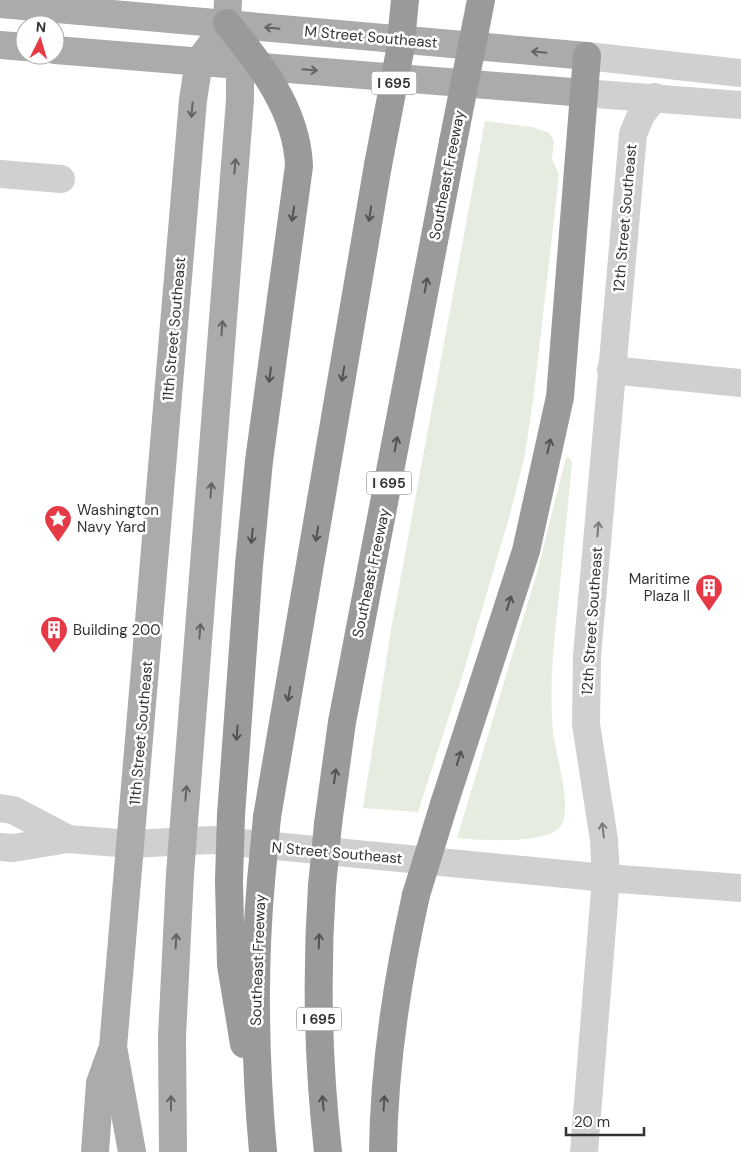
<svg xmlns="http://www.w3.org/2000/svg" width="741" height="1152" font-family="'DM Sans',sans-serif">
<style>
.green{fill:#e6ecdf}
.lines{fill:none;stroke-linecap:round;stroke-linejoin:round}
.minor{stroke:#d0d0d0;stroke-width:28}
.major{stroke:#ababab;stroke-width:28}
.highway{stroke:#9a9a9a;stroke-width:28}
.highway-bridge{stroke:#9a9a9a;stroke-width:28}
.oneway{stroke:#636363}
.oneway2{stroke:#525252}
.oneway3{stroke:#7a7a7a}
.labels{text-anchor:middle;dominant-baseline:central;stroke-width:5;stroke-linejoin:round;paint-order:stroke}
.shield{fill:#fff;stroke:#707070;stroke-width:1}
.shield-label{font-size:14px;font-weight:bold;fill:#333}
.street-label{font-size:15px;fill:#333;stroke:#fff}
.poi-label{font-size:15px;fill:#333;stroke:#fff;text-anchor:start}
</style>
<rect width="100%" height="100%" fill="#fff"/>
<!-- green -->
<g class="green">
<path d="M485 121 532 127 549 133 554 141 552 159 559 175 534 393 525 455 509 518 465 667 418 812 363 808 391 630Z"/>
<path d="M566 457 570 458 572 463C568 507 563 551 559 595 554 640 549 685 553 731 555 753 574 810 560 827 544 845 479 840 457 838L537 573Z"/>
</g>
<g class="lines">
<!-- minor -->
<g class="minor">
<path d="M587 56 741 73"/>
<path d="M584 93 741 105"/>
<path d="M0 174 61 179"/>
<path d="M611 370 741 383"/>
<path d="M0 808 13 810 68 839"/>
<path d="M0 847 13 848 68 839 131 844 212 840 606 878 741 888"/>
<path d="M584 1152 606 878 604 840 586 724 587 656 633 134 641 115 655 97"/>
</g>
<!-- major -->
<g class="major">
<path d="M0 4 587 56"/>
<path d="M0 45 25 47"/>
<path d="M55 50 584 93"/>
<path d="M95 1152 100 1083 113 1047"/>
<path d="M132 1152 113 1047 193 100 199 61 227 23"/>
<path d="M173 1152 172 1037 180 874 240 100V64L227 23 228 0"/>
</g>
<!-- highway -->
<g class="highway">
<path d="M227 23C261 65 297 110 299 166L259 461 249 565 231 815"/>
<path d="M444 804 526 551 560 397 587 56"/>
<path d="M267 817 378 165"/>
<path d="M328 824 342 722 453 142"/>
<path d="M229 881 231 965 244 1044"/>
<path d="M261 881C253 971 255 1062 263 1152"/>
<path d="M322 886C316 975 318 1063 328 1152"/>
<path d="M383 1152C384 1065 397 980 416 895"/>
</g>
<!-- highway-bridge -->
<g class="highway-bridge">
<path d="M453 142 481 0"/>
<path d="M378 165 400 51 405 0"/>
<path d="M229 881 231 815"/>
<path d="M261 881 267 817"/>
<path d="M322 886 328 824"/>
<path d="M416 895 444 804"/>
</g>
</g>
<!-- one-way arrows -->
<defs><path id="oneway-shaft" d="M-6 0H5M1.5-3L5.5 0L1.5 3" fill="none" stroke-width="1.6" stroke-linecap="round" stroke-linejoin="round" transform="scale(1.25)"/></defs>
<g class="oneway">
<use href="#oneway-shaft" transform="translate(272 28) rotate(-174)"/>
<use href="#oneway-shaft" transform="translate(539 52) rotate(-175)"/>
<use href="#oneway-shaft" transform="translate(310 70) rotate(5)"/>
<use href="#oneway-shaft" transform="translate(192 110) rotate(95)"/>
<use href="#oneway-shaft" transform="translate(235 166) rotate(-85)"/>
<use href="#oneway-shaft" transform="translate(222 328) rotate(-86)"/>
<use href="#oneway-shaft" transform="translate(211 490) rotate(-86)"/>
<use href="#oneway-shaft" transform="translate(200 631) rotate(-85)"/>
<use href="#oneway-shaft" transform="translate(186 793) rotate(-85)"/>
<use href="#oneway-shaft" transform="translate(176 941) rotate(-87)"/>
<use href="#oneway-shaft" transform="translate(171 1103) rotate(-90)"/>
</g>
<g class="oneway2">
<use href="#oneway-shaft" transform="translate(293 214) rotate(99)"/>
<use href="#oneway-shaft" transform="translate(370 214) rotate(99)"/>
<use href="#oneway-shaft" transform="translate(426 285) rotate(-79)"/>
<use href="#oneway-shaft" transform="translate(343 374) rotate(99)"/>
<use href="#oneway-shaft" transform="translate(270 375) rotate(97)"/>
<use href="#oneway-shaft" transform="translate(396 444) rotate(-79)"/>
<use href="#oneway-shaft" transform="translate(549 446) rotate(-77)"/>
<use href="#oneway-shaft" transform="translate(317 534) rotate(99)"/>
<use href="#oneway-shaft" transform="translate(252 536) rotate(96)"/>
<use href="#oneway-shaft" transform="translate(509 603) rotate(-72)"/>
<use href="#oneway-shaft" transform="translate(289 694) rotate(100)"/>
<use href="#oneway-shaft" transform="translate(237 733) rotate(94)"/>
<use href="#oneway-shaft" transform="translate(459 758) rotate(-72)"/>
<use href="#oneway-shaft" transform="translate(335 776) rotate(-82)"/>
<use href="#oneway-shaft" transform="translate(319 941) rotate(-88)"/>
<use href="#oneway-shaft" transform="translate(323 1103) rotate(-95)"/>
<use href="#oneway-shaft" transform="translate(384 1103) rotate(-87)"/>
</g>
<g class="oneway3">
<use href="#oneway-shaft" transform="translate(598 529) rotate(-85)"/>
<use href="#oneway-shaft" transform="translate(603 830) rotate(-97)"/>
</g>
<!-- icons -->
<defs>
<symbol id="sight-pin" viewBox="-11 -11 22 30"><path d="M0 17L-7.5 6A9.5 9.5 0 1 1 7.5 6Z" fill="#e63946" stroke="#fff"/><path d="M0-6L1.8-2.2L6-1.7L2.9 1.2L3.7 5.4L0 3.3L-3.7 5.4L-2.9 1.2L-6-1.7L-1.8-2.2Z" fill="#fff"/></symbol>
<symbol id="building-pin" viewBox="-11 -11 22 30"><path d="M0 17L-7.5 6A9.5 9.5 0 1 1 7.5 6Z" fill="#e63946" stroke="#fff"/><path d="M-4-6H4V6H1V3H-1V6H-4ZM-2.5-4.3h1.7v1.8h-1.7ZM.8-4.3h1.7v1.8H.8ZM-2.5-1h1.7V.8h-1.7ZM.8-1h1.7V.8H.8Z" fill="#fff"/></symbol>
</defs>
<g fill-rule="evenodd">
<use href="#sight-pin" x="42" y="503" width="32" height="43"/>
<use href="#building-pin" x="693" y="572" width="32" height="43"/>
<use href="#building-pin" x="38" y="614" width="32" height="43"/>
</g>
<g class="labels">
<!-- shield labels -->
<g class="shield">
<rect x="371.5" y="71.5" width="45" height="23" rx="4"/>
<rect x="366.5" y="471.5" width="45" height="23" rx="4"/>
<rect x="296.5" y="1007.5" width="45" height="23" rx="4"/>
</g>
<g class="shield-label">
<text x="394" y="83">I 695</text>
<text x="389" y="483">I 695</text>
<text x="319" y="1019">I 695</text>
</g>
<!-- street labels -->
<g class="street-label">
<text transform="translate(371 37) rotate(5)">M Street Southeast</text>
<text transform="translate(447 175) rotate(-79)">Southeast Freeway</text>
<text transform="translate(625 218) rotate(-85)">12th Street Southeast</text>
<text transform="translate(174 329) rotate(-85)">11th Street Southeast</text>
<text transform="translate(371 573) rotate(-78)">Southeast Freeway</text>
<text transform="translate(592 621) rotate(-86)">12th Street Southeast</text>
<text transform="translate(141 733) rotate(-85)">11th Street Southeast</text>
<text transform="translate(337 853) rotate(5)">N Street Southeast</text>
<text transform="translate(258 960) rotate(-88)">Southeast Freeway</text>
</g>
<!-- poi labels -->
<g class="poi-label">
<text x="77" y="510">Washington<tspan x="77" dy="17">Navy Yard</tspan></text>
<text x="690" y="579" text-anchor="end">Maritime<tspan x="690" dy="17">Plaza II</tspan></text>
<text x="73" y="630">Building 200</text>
</g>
</g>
<!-- north arrow -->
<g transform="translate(40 40) rotate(5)"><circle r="24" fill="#ffffff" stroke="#adadad"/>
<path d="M0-4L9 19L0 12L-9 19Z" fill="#e63946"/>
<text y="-8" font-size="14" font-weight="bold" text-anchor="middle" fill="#333333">N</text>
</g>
<!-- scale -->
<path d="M566 1127v8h78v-8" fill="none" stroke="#333333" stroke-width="2.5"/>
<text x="574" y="1127" font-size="15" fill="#333333" stroke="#ffffff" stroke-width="4" paint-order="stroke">20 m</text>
</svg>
